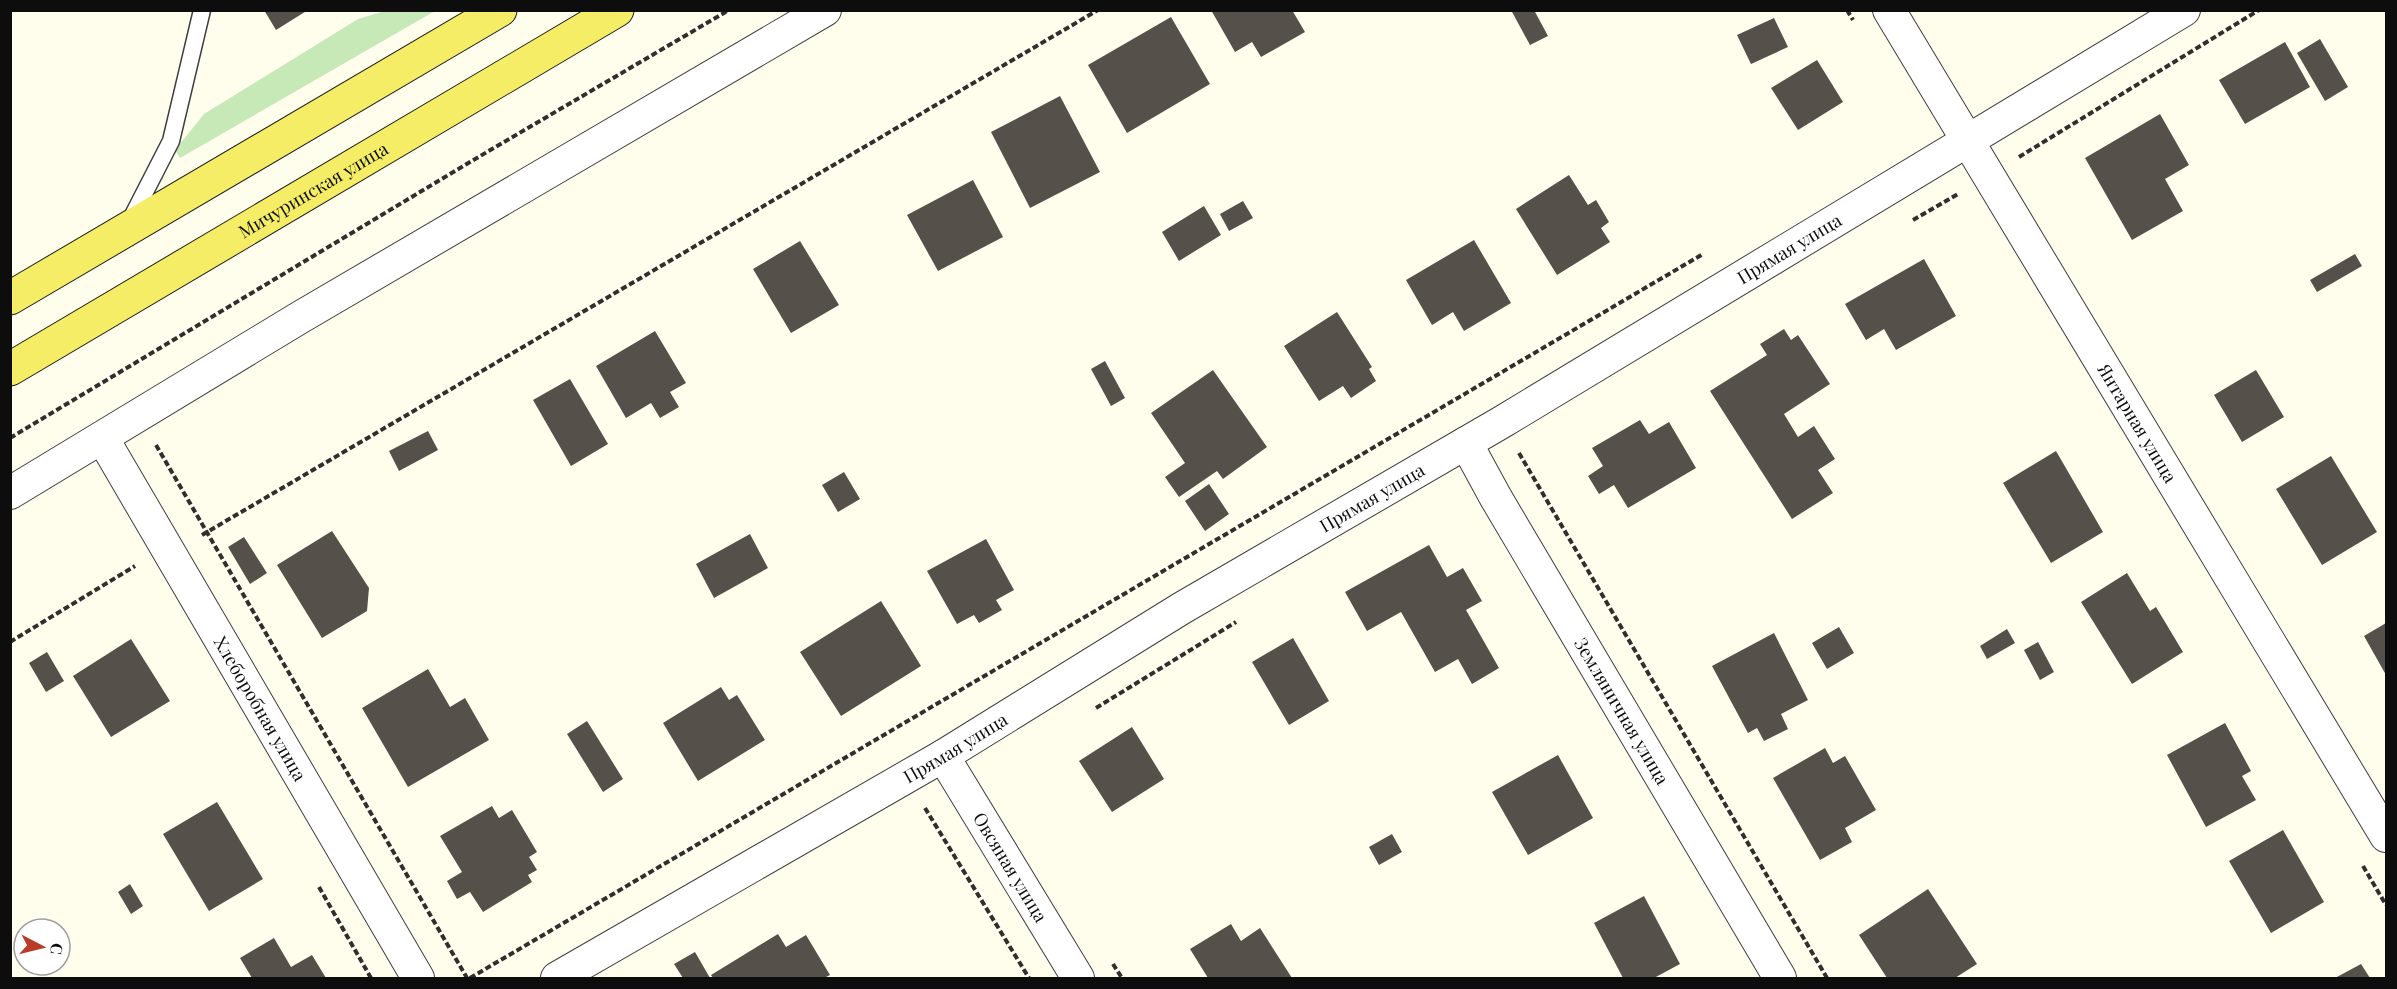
<svg xmlns="http://www.w3.org/2000/svg" width="2397" height="989" font-family="'Playfair Display',serif">
<style>
.green{fill:#c7e8b7}
.building{fill:#555049}
.lines{fill:none;stroke-linecap:round;stroke-linejoin:round}
.lane-casing{stroke:#404040;stroke-width:19}
.street-casing{stroke:#404040;stroke-width:34}
.primary-casing{stroke:#1e1e1e;stroke-width:35}
.path{stroke:#2f2f2f;stroke-width:4;stroke-dasharray:6 3;stroke-linecap:butt}
.lane{stroke:#fff;stroke-width:16}
.street{stroke:#fff;stroke-width:32}
.primary{stroke:#f5ed66;stroke-width:33}
.labels{text-anchor:middle;dominant-baseline:central;stroke-width:6;stroke-linejoin:round;paint-order:stroke}
.street-label{font-size:18px;fill:#0d0d0d;stroke:#fff}
</style>
<rect width="100%" height="100%" fill="#fffeed"/>
<!-- green -->
<path class="green" d="M385 11H435L180 158 175 150 204 114 358 19Z"/>
<!-- building -->
<g class="building">
<path d="M264 10H308L276 30Z"/>
<path d="M1211 10H1292L1305 32 1261 57 1252 42 1235 52Z"/>
<path d="M1511 10H1534L1548 36 1530 45Z"/>
<path d="M1171 17 1210 84 1127 133 1088 65Z"/>
<path d="M1774 18 1788 47 1751 64 1737 35Z"/>
<path d="M2320 39 2348 87 2325 101 2297 53Z"/>
<path d="M2285 42 2310 87 2245 124 2219 80Z"/>
<path d="M1817 60 1843 102 1798 130 1771 88Z"/>
<path d="M1060 96 1100 172 1030 208 991 132Z"/>
<path d="M2160 114 2189 165 2165 179 2183 211 2132 240 2085 158Z"/>
<path d="M1569 175 1588 205 1596 200 1609 222 1601 228 1610 242 1557 275 1516 209Z"/>
<path d="M973 180 1003 237 938 271 907 215Z"/>
<path d="M1243 201 1253 218 1229 231 1220 214Z"/>
<path d="M1204 206 1221 235 1179 261 1162 232Z"/>
<path d="M1474 240 1511 303 1464 331 1453 312 1432 325 1406 280Z"/>
<path d="M800 241 839 305 791 333 753 269Z"/>
<path d="M2355 254 2362 266 2317 292 2310 280Z"/>
<path d="M1924 259 1956 316 1896 350 1884 329 1866 340 1845 304Z"/>
<path d="M1337 312 1372 367 1369 369 1376 381 1351 398 1343 386 1319 401 1284 346Z"/>
<path d="M1784 329 1791 340 1798 335 1830 384 1784 414 1798 437 1814 426 1835 459 1818 470 1833 493 1792 519 1710 391 1767 355 1760 344Z"/>
<path d="M655 331 686 383 670 392 679 407 660 418 651 403 626 418 596 366Z"/>
<path d="M1105 361 1125 398 1111 406 1091 369Z"/>
<path d="M1213 370 1267 447 1223 479 1217 471 1179 497 1165 477 1185 463 1151 413Z"/>
<path d="M2256 370 2284 417 2242 442 2214 395Z"/>
<path d="M570 379 608 444 571 466 533 400Z"/>
<path d="M1640 420 1649 434 1669 422 1696 468 1628 508 1614 485 1599 494 1588 476 1603 466 1592 448Z"/>
<path d="M428 431 438 450 399 471 389 451Z"/>
<path d="M2056 451 2103 532 2051 563 2003 483Z"/>
<path d="M2331 456 2377 532 2322 565 2276 489Z"/>
<path d="M844 472 860 499 838 512 822 485Z"/>
<path d="M1209 484 1229 514 1205 531 1185 501Z"/>
<path d="M332 531 369 588 367 611 322 638 277 565Z"/>
<path d="M750 534 768 568 714 598 696 564Z"/>
<path d="M244 537 267 573 250 584 228 547Z"/>
<path d="M986 539 1014 590 996 600 1002 610 979 623 974 615 957 624 927 571Z"/>
<path d="M1429 545 1447 577 1463 568 1482 601 1466 610 1499 668 1472 684 1458 659 1435 672 1401 612 1367 631 1345 592Z"/>
<path d="M2127 573 2150 611 2156 607 2183 652 2132 684 2081 602Z"/>
<path d="M881 601 921 666 841 716 800 652Z"/>
<path d="M2386 623V675L2364 636Z"/>
<path d="M1839 627 1854 653 1827 669 1812 643Z"/>
<path d="M2007 629 2015 643 1987 659 1980 646Z"/>
<path d="M1774 633 1808 700 1781 714 1788 729 1764 741 1757 728 1748 733 1712 666Z"/>
<path d="M1293 638 1329 701 1289 725 1252 662Z"/>
<path d="M131 639 170 701 111 737 73 676Z"/>
<path d="M2038 642 2054 672 2040 680 2024 650Z"/>
<path d="M47 652 64 681 46 692 29 663Z"/>
<path d="M428 669 450 707 465 698 489 740 408 787 362 708Z"/>
<path d="M721 687 729 700 737 695 765 740 698 781 663 723Z"/>
<path d="M587 721 623 779 603 792 567 734Z"/>
<path d="M2225 723 2251 771 2242 776 2256 800 2206 827 2167 755Z"/>
<path d="M1132 727 1164 779 1112 812 1079 761Z"/>
<path d="M1825 748 1833 763 1845 756 1876 810 1845 828 1852 842 1820 860 1773 778Z"/>
<path d="M1558 755 1593 818 1528 855 1492 792Z"/>
<path d="M217 802 263 879 209 911 163 834Z"/>
<path d="M492 806 499 818 512 810 537 852 529 857 537 870 528 875 532 882 483 912 470 892 457 899 447 881 462 872 440 836Z"/>
<path d="M2283 830 2324 902 2271 933 2229 861Z"/>
<path d="M1392 834 1402 852 1379 865 1369 847Z"/>
<path d="M130 884 143 906 131 914 118 892Z"/>
<path d="M1928 889 1977 964 1955 978H1887L1859 935Z"/>
<path d="M1644 896 1680 964 1654 978H1623L1594 923Z"/>
<path d="M1231 924 1241 941 1260 928 1292 978H1208L1190 949Z"/>
<path d="M778 934 786 947 806 935 830 975 824 978H713L711 975Z"/>
<path d="M274 938 291 967 312 955 326 978H252L240 958Z"/>
<path d="M695 952 710 978H683L674 964Z"/>
<path d="M2361 964 2370 978H2335Z"/>
</g>
<g class="lines">
<defs>
<path id="lane" d="M130 221 171 141 202 10"/>
<g id="street">
<path id="s1" d="M1889 10 2386 836"/>
<path id="s2" d="M103 439 418 978"/>
<path id="s3" d="M1466 443 1496 498 1780 978"/>
<path d="M10 493 299 318 825 10"/>
<path id="s4" d="M943 756 1078 978"/>
<path id="s5" d="M557 978 943 756 1182 608 1502 422 2184 10"/>
</g>
<g id="primary">
<path d="M10 298 500 10"/>
<path id="s6" d="M10 369 617 10"/>
</g>
</defs>
<!-- lane casing -->
<use href="#lane" class="lane-casing"/>
<!-- street casing -->
<use href="#street" class="street-casing"/>
<!-- primary casing -->
<use href="#primary" class="primary-casing"/>
<!-- path -->
<g class="path">
<path d="M1847 10 1853 20"/>
<path d="M2019 157 2259 10"/>
<path d="M1913 220 1958 194"/>
<path d="M10 438 470 162 729 10"/>
<path d="M156 445 467 978"/>
<path d="M1519 453 1827 978"/>
<path d="M202 535 1098 10"/>
<path d="M10 642 135 566"/>
<path d="M1096 708 1236 622"/>
<path d="M925 808 1029 978"/>
<path d="M2363 866 2386 905"/>
<path d="M319 887 371 978"/>
<path d="M1113 964 1122 978"/>
<path d="M470 978 1703 254"/>
</g>
<!-- lane -->
<use href="#lane" class="lane"/>
<!-- street -->
<use href="#street" class="street"/>
<!-- primary -->
<use href="#primary" class="primary"/>
</g>
<g class="labels">
<!-- street labels -->
<g class="street-label">
<text stroke="none"><textPath href="#s6" startOffset="352">Мичуринская улица</textPath></text>
<text stroke="none"><textPath href="#s5" startOffset="1432">Прямая улица</textPath></text>
<text stroke="none"><textPath href="#s1" startOffset="482">Янтарная улица</textPath></text>
<text stroke="none"><textPath href="#s5" startOffset="946">Прямая улица</textPath></text>
<text stroke="none"><textPath href="#s2" startOffset="312">Хлеборобная улица</textPath></text>
<text stroke="none"><textPath href="#s3" startOffset="310">Земляничная улица</textPath></text>
<text stroke="none"><textPath href="#s5" startOffset="460">Прямая улица</textPath></text>
<text stroke="none"><textPath href="#s4" startOffset="130">Овсяная улица</textPath></text>
</g>
</g>
<!-- border -->
<rect width="2397" height="989" fill="none" stroke="#0d0d0d" stroke-width="24"/>
<!-- north arrow -->
<g transform="translate(42 947) rotate(97)"><circle r="28" fill="#ffffff" stroke="#9e9e9e" stroke-width="1.5"/>
<path d="M0-4.5L10 22L0 15L-10 22Z" fill="#b93c28"/>
<text y="-9" font-size="16" font-weight="bold" text-anchor="middle" fill="#0d0d0d">С</text>
</g>
</svg>
